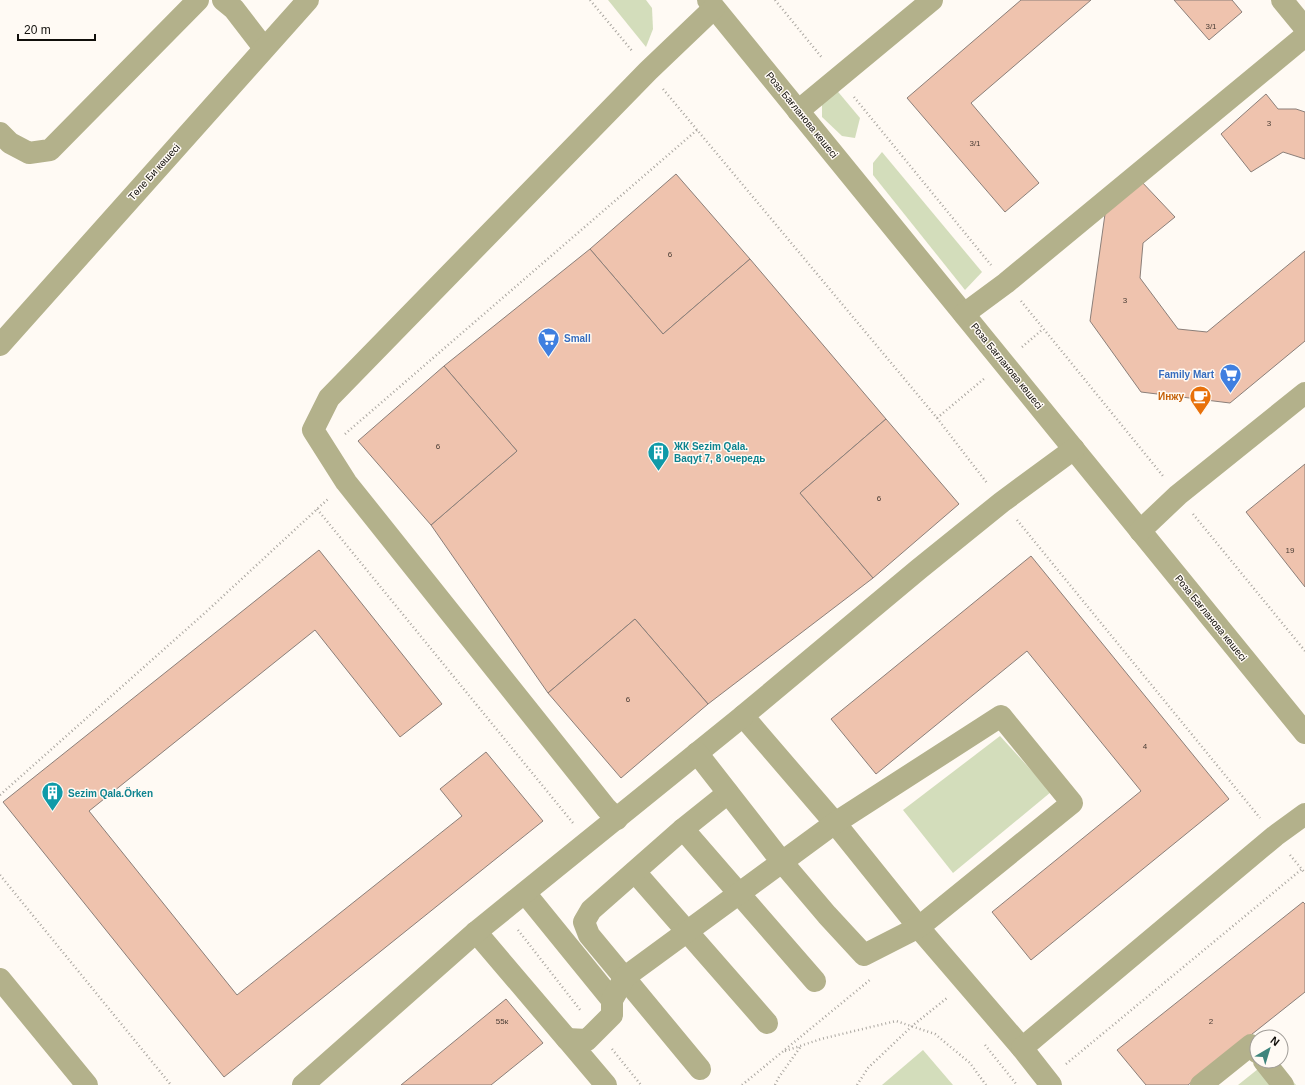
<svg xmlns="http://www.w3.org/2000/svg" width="1305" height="1085" font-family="Arial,sans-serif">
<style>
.green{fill:#d3ddbb}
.building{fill:#efc3ae;stroke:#8b7f79}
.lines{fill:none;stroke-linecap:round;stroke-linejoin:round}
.path{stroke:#a9a59f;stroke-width:2.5;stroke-dasharray:1 3;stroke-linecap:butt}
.minor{stroke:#b3b18b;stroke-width:22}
.labels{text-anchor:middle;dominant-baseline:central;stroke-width:3;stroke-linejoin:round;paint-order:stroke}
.number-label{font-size:8px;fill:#483c34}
.street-label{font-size:10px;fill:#110f0b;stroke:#fffaf4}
.shop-label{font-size:10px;font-weight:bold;fill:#366cbe;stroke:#fffaf4;text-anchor:start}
.food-label{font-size:10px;font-weight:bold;fill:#c56008;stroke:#fffaf4;text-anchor:end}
.culture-label{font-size:10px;font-weight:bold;fill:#0d838f;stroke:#fffaf4;text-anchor:start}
</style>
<rect width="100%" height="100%" fill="#fffaf4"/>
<!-- green -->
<g class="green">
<path d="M608 0H646L652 8 653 29 646 47Z"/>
<path d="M834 87 860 118 855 138 842 136 822 117V102Z"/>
<path d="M882 152 982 272 965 290 873 175V163Z"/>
<path d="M1000 736 1051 792 953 873 903 810Z"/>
<path d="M923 1050 953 1085H882Z"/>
<path d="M1268 1061H1276L1296 1085H1238Z"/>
</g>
<!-- building -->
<g class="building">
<path d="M1021 0H1091L971 103 1039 183 1005 212 907 98Z"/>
<path d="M1174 0H1232L1242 12 1209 40Z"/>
<path d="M1266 94 1278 109H1296L1305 112V159L1283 152 1251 172 1221 134Z"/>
<path d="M676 174 750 259 663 334 590 249Z"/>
<path d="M1140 180 1175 217 1143 243 1140 278 1178 329 1207 332 1305 251V341L1230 403 1141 392 1090 321 1106 207Z"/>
<path d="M590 249 663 334 750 259 886 419 800 493 873 578 708 704 635 619 548 693 431 525 517 451 444 366Z"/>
<path d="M444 366 517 451 431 525 358 441Z"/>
<path d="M886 419 959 504 873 578 800 493Z"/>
<path d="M1305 464V587L1246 512Z"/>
<path d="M319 550 442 704 400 737 315 630 89 811 237 995 462 816 440 789 486 752 543 821 224 1077 3 802Z"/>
<path d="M1031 556 1229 799 1031 960 992 912 1141 791 1027 651 876 774 831 719Z"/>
<path d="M635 619 708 704 621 778 548 693Z"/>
<path d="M1303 902 1305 904V992L1188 1085H1146L1117 1050Z"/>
<path d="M506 999 543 1043 491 1085H401Z"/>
</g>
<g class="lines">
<!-- path -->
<g class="path">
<path d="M590 0 633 52"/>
<path d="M775 0 823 59"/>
<path d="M663 89 937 418 987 483"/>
<path d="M854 97 991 265"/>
<path d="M1021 301 1163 476"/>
<path d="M1022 347 1043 329"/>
<path d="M937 418 985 378"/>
<path d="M345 434 697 130"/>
<path d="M317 509 573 823"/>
<path d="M1193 514 1305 651"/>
<path d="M1017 520 1260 818"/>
<path d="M0 795 207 611 328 499"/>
<path d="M1290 855 1305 873"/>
<path d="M0 875 171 1085"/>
<path d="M518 930 581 1011"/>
<path d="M985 1045 1017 1085"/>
<path d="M612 1049 641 1085"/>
<path d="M785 1051 821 1039 896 1021 935 1034 970 1063 986 1085"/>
<path d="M1066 1064 1302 869"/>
<path d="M742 1085 871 979"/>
<path d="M775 1085 779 1077 801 1046"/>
<path d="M857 1085 868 1068 912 1026 947 998"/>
</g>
<!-- minor -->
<g class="minor">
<path d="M223 0 234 9 264 48"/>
<path d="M708 0 1305 733"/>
<path d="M1282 0 1305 28"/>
<path d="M798 111 932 0"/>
<path d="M0 133 10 143 29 153 50 150 198 0"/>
<path d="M964 314 1006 283 1305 36"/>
<path d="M0 345 308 0"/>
<path d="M1140 531 1178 495 1305 393"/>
<path d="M617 819 606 808 346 482 313 430 329 398 648 71 714 8"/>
<path d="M683 829 815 981"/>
<path d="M635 872 767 1023"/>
<path d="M525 893 612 1000"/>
<path d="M476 932 567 1039"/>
<path d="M0 979 87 1085"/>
<path d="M1022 1048 925 935 835 823 743 716 919 569 1002 502 1074 449"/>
<path d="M1264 1061 1283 1085"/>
<path d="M700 1069 589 935 584 922 591 910 683 829 728 793"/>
<path d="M303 1085 476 932 743 716"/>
<path d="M606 1085 567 1039 587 1040 612 1015V1000L625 977 835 823 1001 716 1072 803 919 927 864 955 827 915 782 862 697 753"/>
<path d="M1051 1085 1022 1048 1275 836 1305 814"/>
<path d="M1201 1085 1251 1045 1257 1052"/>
</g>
</g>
<!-- icons -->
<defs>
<symbol id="supermarket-pin" viewBox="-11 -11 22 30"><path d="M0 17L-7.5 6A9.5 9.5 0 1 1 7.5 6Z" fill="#3f7fe0" stroke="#fffaf4"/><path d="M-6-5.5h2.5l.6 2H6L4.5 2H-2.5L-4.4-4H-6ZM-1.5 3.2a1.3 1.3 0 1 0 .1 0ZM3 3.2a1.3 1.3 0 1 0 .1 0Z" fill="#fff"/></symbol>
<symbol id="cafe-pin" viewBox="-11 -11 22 30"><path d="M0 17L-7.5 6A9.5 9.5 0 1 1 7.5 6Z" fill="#e8710a" stroke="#fffaf4"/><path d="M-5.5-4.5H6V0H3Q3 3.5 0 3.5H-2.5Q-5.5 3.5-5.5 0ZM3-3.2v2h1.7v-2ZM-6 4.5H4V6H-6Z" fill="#fff"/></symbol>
<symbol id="building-pin" viewBox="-11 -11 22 30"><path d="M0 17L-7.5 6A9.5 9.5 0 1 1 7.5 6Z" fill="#0f9aa8" stroke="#fffaf4"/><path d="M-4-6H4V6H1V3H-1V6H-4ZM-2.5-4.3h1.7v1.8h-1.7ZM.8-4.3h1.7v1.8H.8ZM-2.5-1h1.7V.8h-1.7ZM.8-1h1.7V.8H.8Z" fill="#fff"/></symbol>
</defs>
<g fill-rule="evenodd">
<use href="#supermarket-pin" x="536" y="326" width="25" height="34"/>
<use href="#supermarket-pin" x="1218" y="362" width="25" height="34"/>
<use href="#cafe-pin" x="1188" y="384" width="25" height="34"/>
<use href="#building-pin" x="646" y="440" width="25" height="34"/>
<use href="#building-pin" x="40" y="780" width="25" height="34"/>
</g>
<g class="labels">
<!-- number labels -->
<g class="number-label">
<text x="1211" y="26">3/1</text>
<text x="1269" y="123">3</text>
<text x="975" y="143">3/1</text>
<text x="670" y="254">6</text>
<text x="1125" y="300">3</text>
<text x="438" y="446">6</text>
<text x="879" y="498">6</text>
<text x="1290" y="550">19</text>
<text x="628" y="699">6</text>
<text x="1145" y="746">4</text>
<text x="502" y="1021">55к</text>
<text x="1211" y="1021">2</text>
</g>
<!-- street labels -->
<g class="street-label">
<text transform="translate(802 115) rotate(51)">Роза Бағланова көшесі</text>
<text transform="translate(154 172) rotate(-48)">Төле Би көшесі</text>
<text transform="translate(1007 366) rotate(51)">Роза Бағланова көшесі</text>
<text transform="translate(1211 618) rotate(51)">Роза Бағланова көшесі</text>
</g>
<!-- shop labels -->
<g class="shop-label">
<text x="564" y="338">Small</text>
<text x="1214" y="374" text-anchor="end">Family Mart</text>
</g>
<!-- food labels -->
<g class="food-label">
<text x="1184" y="396">Инжу</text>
</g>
<!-- culture labels -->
<g class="culture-label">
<text x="674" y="446">ЖК Sezim Qala.<tspan x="674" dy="12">Baqyt 7, 8 очередь</tspan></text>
<text x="68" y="793">Sezim Qala.Örken</text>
</g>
</g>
<!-- north arrow -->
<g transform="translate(1269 1049) rotate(38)"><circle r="19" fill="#fffaf4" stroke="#a09c97"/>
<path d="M0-3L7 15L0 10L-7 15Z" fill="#3e857d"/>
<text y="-6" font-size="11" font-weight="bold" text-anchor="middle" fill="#110f0b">N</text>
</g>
<!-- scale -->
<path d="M18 34v6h77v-6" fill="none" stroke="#110f0b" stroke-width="2"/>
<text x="24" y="34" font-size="12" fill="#110f0b" stroke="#fffaf4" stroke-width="3" paint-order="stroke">20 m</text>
</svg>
